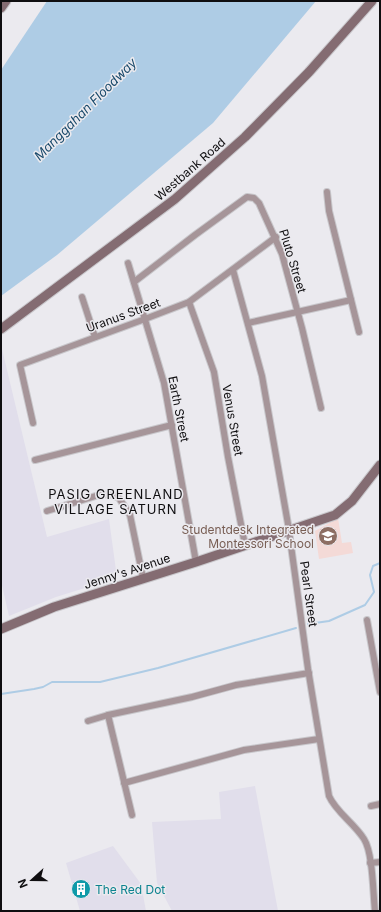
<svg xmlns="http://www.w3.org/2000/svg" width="381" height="912" font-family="Inter,sans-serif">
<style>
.built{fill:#e1deeb}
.education{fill:#f4dad7}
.water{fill:#aecce5}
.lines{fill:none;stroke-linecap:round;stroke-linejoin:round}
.stream{stroke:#aecce5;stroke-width:2}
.street-casing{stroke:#c8c7cb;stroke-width:8}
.secondary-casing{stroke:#c8c7cb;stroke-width:11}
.street{stroke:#a69599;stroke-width:6}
.secondary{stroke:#846c72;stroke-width:9}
.labels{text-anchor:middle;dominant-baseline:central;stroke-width:3;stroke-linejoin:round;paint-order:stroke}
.street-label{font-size:12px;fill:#0f0e10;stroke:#ebeaef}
.education-label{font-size:12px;fill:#785e54;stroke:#ebeaef;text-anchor:end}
.culture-label{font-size:12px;fill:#0d838f;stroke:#ebeaef;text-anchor:start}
.water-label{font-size:13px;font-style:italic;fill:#17486a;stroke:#ebeaef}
.neighbourhood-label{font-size:13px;letter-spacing:1px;fill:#0f0e10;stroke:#ebeaef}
</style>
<rect width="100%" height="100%" fill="#ebeaef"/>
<!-- built -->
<g class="built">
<path d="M2 349 47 537 109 519 117 578 56 597 9 616 1 581V350Z"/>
<path d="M255 786 278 911H172L157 883 152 822 221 819 219 792Z"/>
<path d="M113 846 141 884 146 911H80L66 863Z"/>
</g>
<!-- education -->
<path class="education" d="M338 518 342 543 351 542 353 553 319 559 315 531Z"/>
<!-- water -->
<path class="water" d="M47 1H316L213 123 57 255 1 296V70Z"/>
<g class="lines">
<!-- stream -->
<g class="stream">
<path d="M308 624 329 621 365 605 374 592 370 575 373 566 380 563"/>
<path d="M1 694 34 689 43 687 52 682H100L158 668 296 628"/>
</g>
<defs>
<g id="street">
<path d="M327 192 329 211 359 332"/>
<path d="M128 263 164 383 196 562"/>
<path d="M233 270 262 376 288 524 308 669 329 796C336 812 354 823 364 839 373 853 373 893 375 911"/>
<path d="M134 282 195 235 247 197 254 198 259 203 282 254 302 328 321 408"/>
<path d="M82 297 95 337"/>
<path d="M189 302 214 372 228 457 245 545"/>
<path d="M248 323 351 300"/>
<path d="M33 423 20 365 145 319 189 302 276 237"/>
<path d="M35 460 172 425"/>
<path d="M47 511 102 494 112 495 119 498 130 515 143 578"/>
<path d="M367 620 380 692"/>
<path d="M108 715 132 815"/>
<path d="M88 721 108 715 192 697 236 685 309 673"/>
<path d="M124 783 244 750 319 739"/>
<path d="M371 806 380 804"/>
<path d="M370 863 380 862"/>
</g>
<g id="secondary">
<path d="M1 8 6 1"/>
<path d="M1 329 175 199 245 137 309 72 372 1"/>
<path d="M1 629 54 607 196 562 335 515 352 501 380 465"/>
</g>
</defs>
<!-- street casing -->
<use href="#street" class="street-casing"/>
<!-- secondary casing -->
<use href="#secondary" class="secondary-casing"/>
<!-- street -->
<use href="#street" class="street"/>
<!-- secondary -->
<use href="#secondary" class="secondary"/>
</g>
<!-- icons -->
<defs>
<symbol id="school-disc" viewBox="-11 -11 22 22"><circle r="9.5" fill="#8d6e63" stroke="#ebeaef"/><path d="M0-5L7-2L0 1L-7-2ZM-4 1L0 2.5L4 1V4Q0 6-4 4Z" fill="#fff"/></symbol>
<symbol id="building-disc" viewBox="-11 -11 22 22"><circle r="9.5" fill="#0f9aa8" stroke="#ebeaef"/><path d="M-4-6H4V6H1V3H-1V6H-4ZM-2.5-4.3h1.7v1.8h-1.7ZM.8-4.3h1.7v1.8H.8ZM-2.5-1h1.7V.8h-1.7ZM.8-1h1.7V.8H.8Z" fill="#fff"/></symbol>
</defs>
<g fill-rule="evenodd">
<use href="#school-disc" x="317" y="525" width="22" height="22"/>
<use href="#building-disc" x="70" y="878" width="22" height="22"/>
</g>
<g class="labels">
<!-- street labels -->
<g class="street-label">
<text transform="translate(190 169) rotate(-41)">Westbank Road</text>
<text transform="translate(293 261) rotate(73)">Pluto Street</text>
<text transform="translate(123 315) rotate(-20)">Uranus Street</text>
<text transform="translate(179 409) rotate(79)">Earth Street</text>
<text transform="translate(233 420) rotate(80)">Venus Street</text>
<text transform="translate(127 571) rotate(-18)">Jenny's Avenue</text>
<text transform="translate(309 594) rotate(82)">Pearl Street</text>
</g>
<!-- education labels -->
<g class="education-label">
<text x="314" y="529">Studentdesk Integrated<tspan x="314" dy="14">Montessori School</tspan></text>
</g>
<!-- culture labels -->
<g class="culture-label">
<text x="95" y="889">The Red Dot</text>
</g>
<!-- water labels -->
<g class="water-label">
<text transform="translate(85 109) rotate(-45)">Manggahan Floodway</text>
</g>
<!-- neighbourhood labels -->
<g class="neighbourhood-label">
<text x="116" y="494">PASIG GREENLAND<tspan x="116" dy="15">VILLAGE SATURN</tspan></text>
</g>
</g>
<!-- border -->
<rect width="381" height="912" fill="none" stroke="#0f0e10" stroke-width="4"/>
<!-- north arrow -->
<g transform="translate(32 880) rotate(249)" stroke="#ebeaef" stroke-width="3" paint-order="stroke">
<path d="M0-3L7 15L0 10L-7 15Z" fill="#0f0e10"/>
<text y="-6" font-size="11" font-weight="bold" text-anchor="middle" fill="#0f0e10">N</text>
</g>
</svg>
